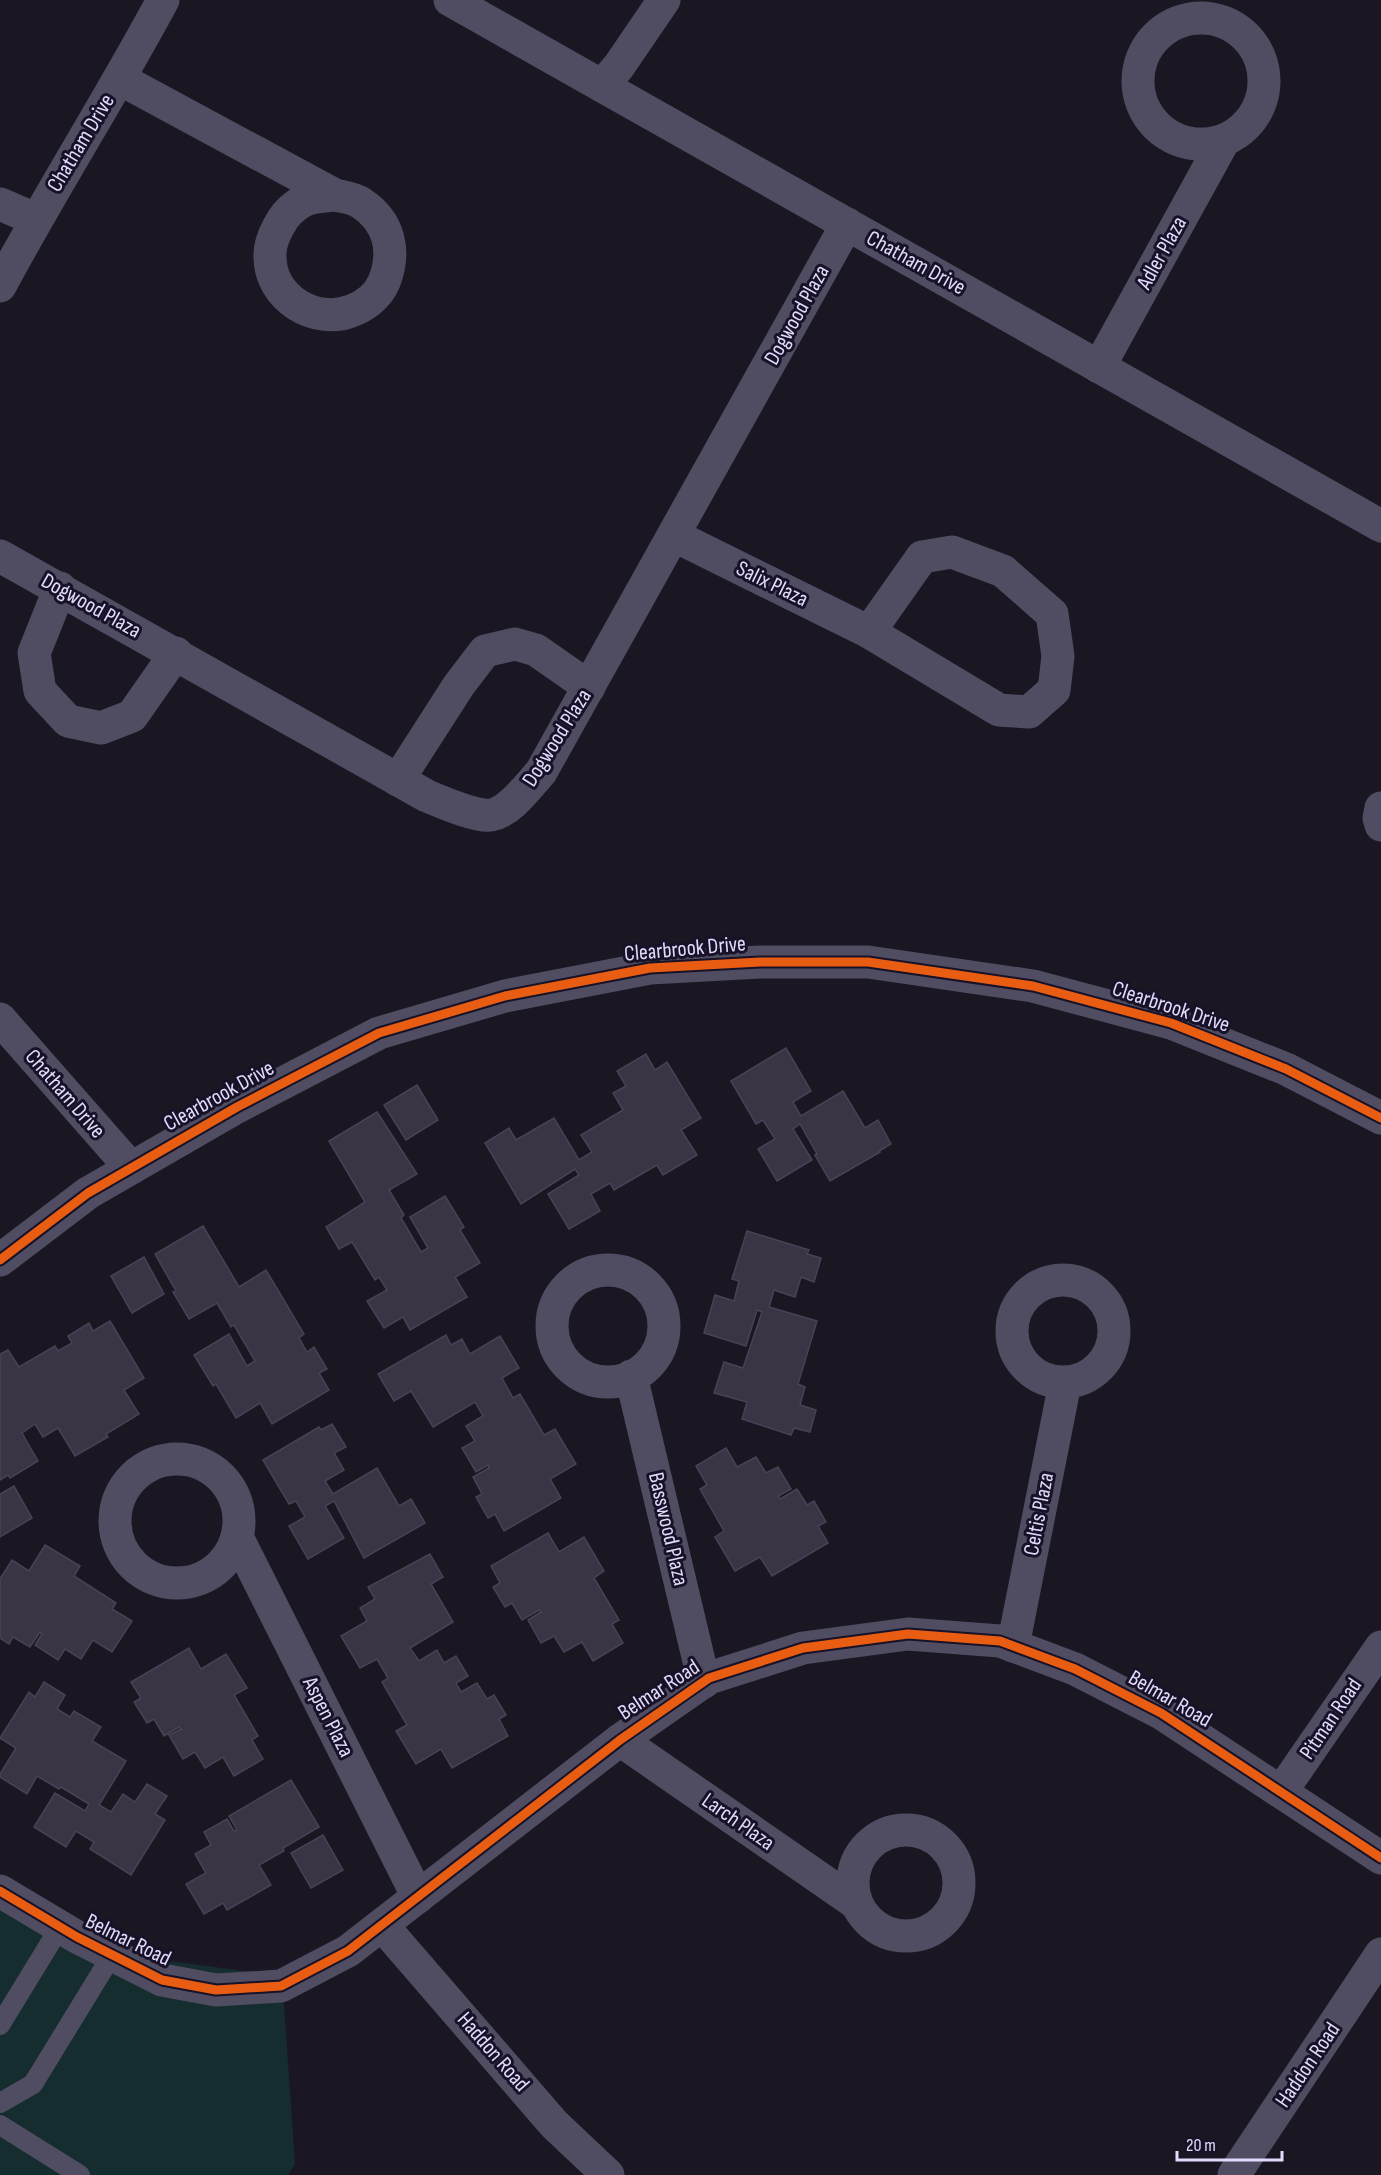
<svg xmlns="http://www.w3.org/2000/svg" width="1381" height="2175" font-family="'Sofia Sans Condensed',sans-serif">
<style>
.green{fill:#162d2f}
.building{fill:#3a3544;stroke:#484256;stroke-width:1.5}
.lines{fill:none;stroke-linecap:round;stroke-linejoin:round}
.service{stroke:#504d62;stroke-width:20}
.minor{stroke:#504d62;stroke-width:33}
.cycleway-casing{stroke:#181228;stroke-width:13}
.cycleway{stroke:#e95d12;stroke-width:9}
.labels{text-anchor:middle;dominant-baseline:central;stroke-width:6;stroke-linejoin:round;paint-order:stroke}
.street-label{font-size:22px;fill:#e2dbfd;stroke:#181228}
</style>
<rect width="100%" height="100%" fill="#1a1723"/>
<!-- green -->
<path class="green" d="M0 1904 70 1948 282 1976 295 2164 288 2175H0Z"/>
<!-- building -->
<g class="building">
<path d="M786 1048 811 1091 793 1102 801 1116 843 1091 865 1128 878 1120 891 1144 879 1151 880 1152 830 1181 815 1155 817 1154 800 1124 793 1129 812 1160 777 1181 758 1149 775 1139 763 1120 756 1124 731 1081Z"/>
<path d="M646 1054 655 1070 667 1062 701 1118 681 1130 697 1155 663 1175 657 1165 614 1190 610 1183 591 1194 600 1211 569 1229 548 1194 579 1175 575 1169 521 1204 485 1143 509 1128 516 1140 554 1118 579 1160 592 1152 581 1135 623 1110 613 1093 626 1086 617 1071Z"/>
<path d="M417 1085 438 1120 406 1140 384 1105Z"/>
<path d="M377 1112 417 1174 389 1190 404 1215 401 1218 421 1252 428 1248 410 1217 445 1196 464 1227 460 1230 480 1263 455 1277 467 1297 410 1330 403 1317 384 1328 367 1301 387 1290 379 1277 375 1280 352 1242 339 1249 326 1227 365 1202 329 1141Z"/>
<path d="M203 1226 239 1287 266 1270 304 1334 299 1338 307 1352 314 1347 327 1369 319 1373 329 1390 272 1424 260 1403 236 1418 216 1384 213 1386 194 1355 229 1334 247 1366 255 1361 234 1325 231 1327 217 1303 189 1319 173 1292 176 1291 155 1254Z"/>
<path d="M747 1231 809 1250 807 1254 821 1258 814 1282 801 1277 795 1297 774 1290 769 1307 817 1321 798 1384 805 1387 800 1405 816 1410 810 1432 794 1428 791 1435 742 1419 747 1402 714 1393 724 1362 743 1368 762 1312 757 1310 746 1346 704 1333 715 1295 734 1301 739 1281 732 1279Z"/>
<path d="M144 1257 164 1294 132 1313 111 1276Z"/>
<path d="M110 1321 144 1378 124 1390 139 1414 106 1434 108 1437 75 1456 58 1428 43 1437 35 1424 22 1433 38 1461 10 1478 8 1475 0 1480V1354L8 1350 19 1367 55 1346 58 1351 72 1343 68 1336 89 1323 93 1331Z"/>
<path d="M446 1335 451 1345 462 1339 470 1354 500 1336 519 1368 502 1378 513 1398 520 1394 544 1435 555 1429 576 1464 550 1479 561 1498 504 1531 495 1514 488 1518 476 1497 482 1494 473 1477 489 1468 488 1465 476 1472 462 1448 475 1441 466 1426 483 1416 475 1402 433 1427 411 1391 394 1401 378 1374Z"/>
<path d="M332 1424 346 1447 334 1453 344 1470 325 1481 333 1494 377 1468 399 1506 411 1499 425 1523 364 1558 334 1501 325 1506 344 1538 308 1559 289 1526 305 1517 296 1501 289 1504 263 1460 319 1427 321 1430Z"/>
<path d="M726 1448 737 1467 756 1457 766 1473 778 1467 791 1489 778 1496 780 1499 797 1489 807 1505 814 1501 826 1522 818 1526 828 1543 772 1576 760 1557 735 1571 715 1537 724 1531 700 1489 707 1485 696 1466Z"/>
<path d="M14 1486 32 1518 0 1537V1494Z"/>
<path d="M548 1533 559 1552 584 1537 604 1571 594 1578 619 1620 612 1624 623 1643 593 1661 582 1642 564 1652 554 1636 541 1643 528 1620 541 1612 539 1610 522 1620 512 1603 505 1607 493 1587 500 1583 491 1566Z"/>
<path d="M45 1545 80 1566 74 1576 116 1603 112 1609 132 1621 112 1652 93 1640 81 1659 65 1649 58 1660 35 1645 42 1634 40 1632 30 1647 13 1637 9 1644 0 1638V1579L12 1560 29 1571Z"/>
<path d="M430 1554 443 1577 431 1584 453 1622 410 1648 419 1661 437 1650 444 1663 456 1656 468 1676 456 1683 461 1692 477 1683 487 1699 494 1695 506 1715 499 1719 508 1736 452 1768 441 1749 416 1764 396 1731 407 1725 382 1682 388 1678 377 1659 360 1668 341 1636 367 1621 360 1608 375 1599 368 1587Z"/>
<path d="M189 1648 201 1669 226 1654 247 1688 234 1695 258 1736 252 1740 263 1759 234 1776 223 1757 205 1768 195 1752 183 1759 169 1735 181 1729 179 1727 164 1736 154 1719 147 1723 134 1702 141 1698 131 1682Z"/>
<path d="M44 1682 65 1695 57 1709 70 1717 74 1711 101 1727 92 1741 126 1761 99 1805 111 1812 123 1794 135 1802 147 1784 167 1796 155 1814 165 1820 131 1875 90 1849 94 1842 76 1831 66 1847 34 1827 55 1793 85 1811 89 1804 61 1787 59 1789 37 1776 27 1794 0 1777V1774L16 1748 0 1738 29 1692 35 1697Z"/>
<path d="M291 1780 319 1827 283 1848 284 1851 259 1865 271 1885 227 1910 223 1903 204 1914 186 1884 206 1873 195 1854 211 1845 204 1832 227 1819 234 1831 237 1830 229 1816Z"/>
<path d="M323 1835 343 1870 311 1888 291 1853Z"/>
</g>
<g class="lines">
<!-- service -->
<g class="service">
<path d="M0 2025 60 1927"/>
<path d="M0 2103 33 2084 112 1955"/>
<path d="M0 2125 80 2175"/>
</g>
<!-- minor -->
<g class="minor">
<path d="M450 0 1381 526"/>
<circle cx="1201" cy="81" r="63"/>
<path d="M120 79 335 195C343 197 354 198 361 203 390 222 396 252 384 282 378 296 365 306 351 311 315 325 270 298 270 257 269 243 276 230 283 219 289 210 301 200 312 198 319 196 327 196 335 195"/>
<path d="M602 86 619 66 664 0"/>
<path d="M0 204 35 219"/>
<path d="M0 286C52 189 111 97 163 0"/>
<path d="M1099 367 1224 140"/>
<path d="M675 536 869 632"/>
<path d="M952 552 1003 571 1052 614 1058 656 1054 690 1029 712 999 710 869 632 922 557Z"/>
<path d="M0 556 427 796C442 802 476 817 491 815 510 812 529 785 541 772L847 224"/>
<path d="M60 588 34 653 40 691 68 721 101 728 132 716 176 653"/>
<path d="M398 780 459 685 485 651 515 644 536 650 589 687"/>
<path d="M1381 808 1379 818 1381 825"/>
<path d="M0 1019 131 1168"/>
<path d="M0 1260 88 1193 237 1107 379 1033 505 996 650 968 760 962H868L1033 986 1171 1023 1286 1069 1381 1118"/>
<circle cx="608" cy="1326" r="56"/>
<circle cx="1063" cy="1331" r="51"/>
<path d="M631 1376 704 1682"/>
<circle cx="177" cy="1521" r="62"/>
<path d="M237 1537 418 1897"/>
<path d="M1013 1646 1065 1383"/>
<path d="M620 1740 857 1904"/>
<path d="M1281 1792 1381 1647"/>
<circle cx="906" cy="1883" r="53"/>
<path d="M0 1891 77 1937 162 1980 216 1990 281 1986 348 1951 620 1740 709 1678 803 1648 908 1634 1000 1641 1075 1669 1161 1713 1381 1858"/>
<path d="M382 1925 554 2124 608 2175"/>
<path d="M1234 2175 1381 1954"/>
</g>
<defs>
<g id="cycleway">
<path d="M0 1260 88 1193 237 1107 379 1033 505 996 650 968 760 962H868L1033 986 1171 1023 1286 1069 1381 1118"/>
<path d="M0 1891 77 1937 162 1980 216 1990 281 1986 348 1951 620 1740 709 1678 803 1648 908 1634 1000 1641 1075 1669 1161 1713 1381 1858"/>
</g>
</defs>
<!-- cycleway casing -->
<use href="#cycleway" class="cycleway-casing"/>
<!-- cycleway -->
<use href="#cycleway" class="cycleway"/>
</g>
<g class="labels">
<!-- street labels -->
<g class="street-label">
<text transform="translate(81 143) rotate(-59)">Chatham Drive</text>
<text transform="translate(1162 253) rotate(-61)">Adler Plaza</text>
<text transform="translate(916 263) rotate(29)">Chatham Drive</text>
<text transform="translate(797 315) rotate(-61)">Dogwood Plaza</text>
<text transform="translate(772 584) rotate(26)">Salix Plaza</text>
<text transform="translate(91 606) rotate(29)">Dogwood Plaza</text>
<text transform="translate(557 738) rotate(-58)">Dogwood Plaza</text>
<text transform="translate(685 949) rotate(-5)">Clearbrook Drive</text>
<text transform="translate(1171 1007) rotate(18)">Clearbrook Drive</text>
<text transform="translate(65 1094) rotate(49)">Chatham Drive</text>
<text transform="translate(219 1096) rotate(-29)">Clearbrook Drive</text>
<text transform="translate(1039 1514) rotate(-79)">Celtis Plaza</text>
<text transform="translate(668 1529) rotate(77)">Basswood Plaza</text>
<text transform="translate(659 1690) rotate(-33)">Belmar Road</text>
<text transform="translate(1170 1699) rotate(30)">Belmar Road</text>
<text transform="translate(328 1717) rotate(63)">Aspen Plaza</text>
<text transform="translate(1331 1719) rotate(-56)">Pitman Road</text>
<text transform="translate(738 1822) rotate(35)">Larch Plaza</text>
<text transform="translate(128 1940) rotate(26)">Belmar Road</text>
<text transform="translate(493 2052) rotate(49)">Haddon Road</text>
<text transform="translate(1308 2065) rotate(-56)">Haddon Road</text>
</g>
</g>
<!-- scale -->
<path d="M1177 2151v9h105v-9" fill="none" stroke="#e2dbfd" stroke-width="3"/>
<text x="1186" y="2151" font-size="18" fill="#e2dbfd" stroke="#181228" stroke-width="4.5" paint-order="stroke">20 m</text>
</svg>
